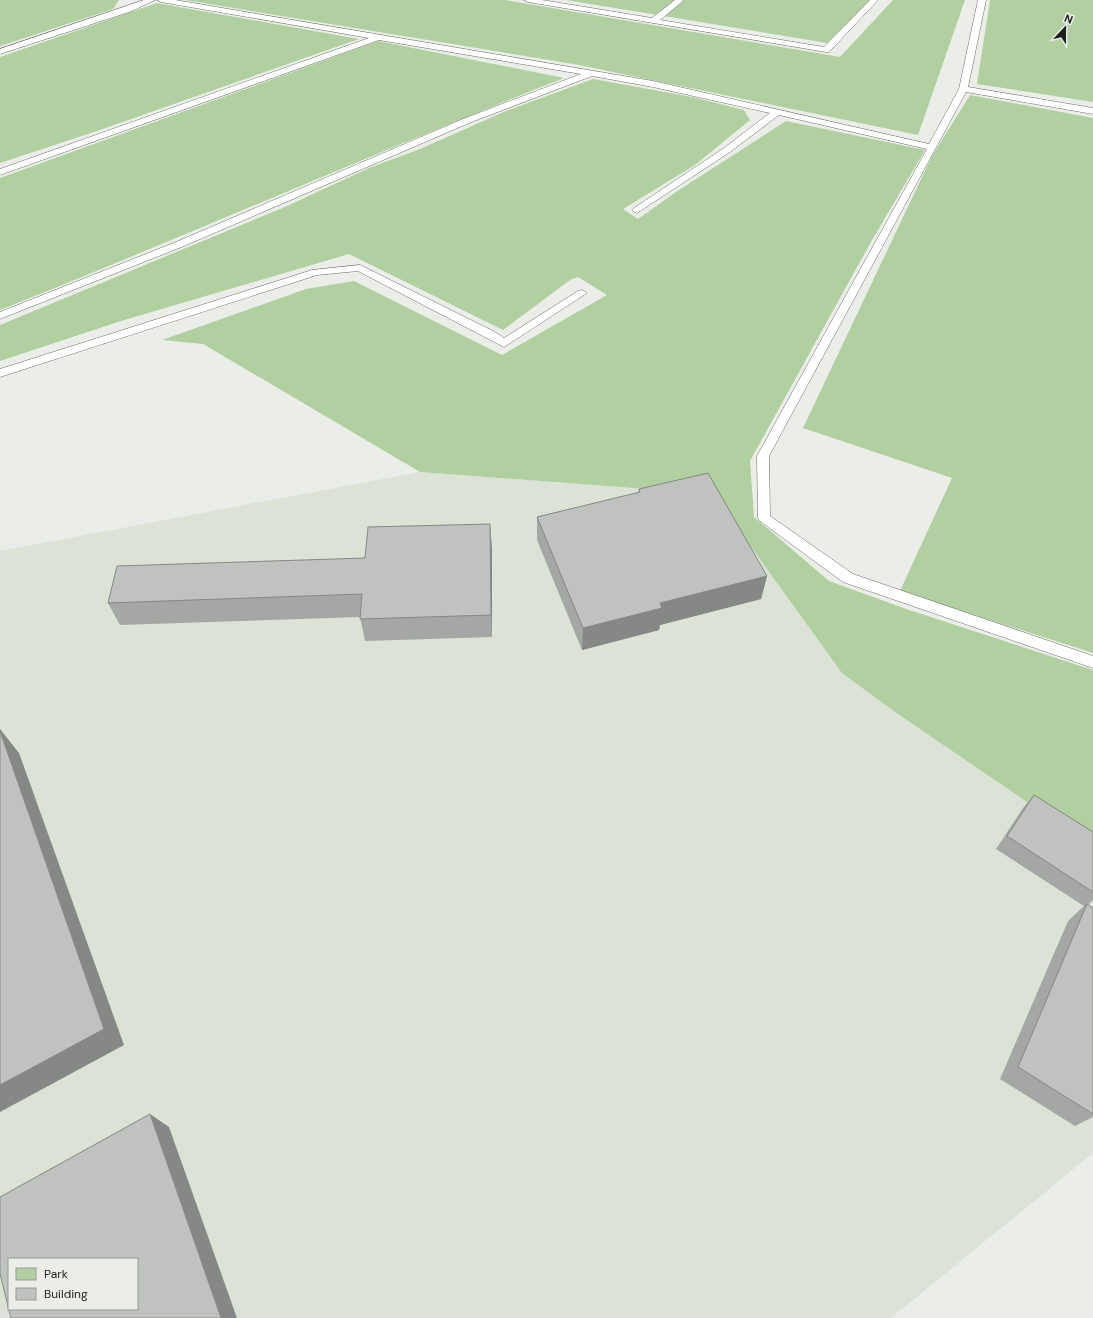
<svg xmlns="http://www.w3.org/2000/svg" width="1093" height="1318" font-family="'DM Sans',sans-serif">
<style>
.built{fill:#dbe3d7;fill-rule:evenodd}
.green{fill:#b0d19f}
.lines{fill:none;stroke-linecap:round;stroke-linejoin:round}
.service-casing{stroke:#6a6d69;stroke-width:1}
.service{fill:#fff;fill-rule:evenodd}
.wall{fill:#a4a7a3}
.shaded-wall{fill:#868885}
.building{fill:#bfc2be;stroke:#868885;fill-rule:evenodd}
</style>
<rect width="100%" height="100%" fill="#eaede8"/>
<!-- built -->
<path class="built" d="M420 472 713 494 895 712 1093 847V1153L891 1318H0V551ZM9 1259H137V1309H9Z"/>
<!-- green -->
<g class="green">
<path d="M0 0H119L113 9 0 46Z"/>
<path d="M185 0H505L840 57 893 0H965L918 135 579 65Z"/>
<path d="M566 0H871L827 43Z"/>
<path d="M990 0H1093V102L977 84Z"/>
<path d="M157 3 359 39 97 131 0 163V57Z"/>
<path d="M378 41 564 78C375 152 189 235 0 310V178Z"/>
<path d="M593 79 692 97 744 110 750 120 695 165 623 209 638 219 676 192 786 121 925 150 872 240 750 461 754 517 829 581 906 609 1093 670V847L895 712 842 673 713 494 420 472 203 344 162 340 306 289 354 281 502 355 607 295 578 277 570 280 503 330 349 254 121 321 0 361V325L285 207 369 168 420 149 506 111Z"/>
<path d="M970 95 1093 118V653L900 591 952 478 803 428 932 156Z"/>
</g>
<g class="lines">
<defs>
<g id="service">
<path d="M144 0H155L132 11 0 54V49Z"/>
<path d="M157 0H175L653 81 929 144 959 89 978 0H986L968 87 1093 108V114L966 92 769 456 770 516 853 574 1093 656V668L843 582 760 521 758 518 757 456 927 149 779 115 730 152 637 213 634 212 632 210 634 208 724 148 770 113 653 87 592 76 469 123 184 246 0 319V312L176 242 463 119 581 74 379 40 0 175V169L369 38 161 2Z"/>
<path d="M524 0H542L652 18 675 0H684L660 20 824 47 870 0H878L829 52H826L528 2Z"/>
<path d="M360 265 495 332 504 338 578 291 582 290 587 293 504 347 358 271 317 275 0 377V369L312 270Z"/>
</g>
</defs>
<!-- service casing -->
<use href="#service" class="service-casing"/>
<!-- service -->
<use href="#service" class="service"/>
</g>
<!-- wall -->
<g class="wall">
<path d="M639 489 767 576 761 599 660 625 659 630 582 650 537 540V517L638 493Z"/>
<path d="M492 548V637L365 641 360 617 120 625 108 603 365 558Z"/>
<path d="M1034 795 1093 832V900L1088 905 1093 908V1117L1075 1126 1000 1079 1068 921 1084 906 996 849 1023 808Z"/>
</g>
<!-- shaded-wall -->
<g class="shaded-wall">
<path d="M490 524 492 548V637L491 615Z"/>
<path d="M767 576 761 599 660 625 659 630 582 650 583 628 660 603Z"/>
<path d="M0 729 19 753 124 1045 0 1112Z"/>
<path d="M150 1114 169 1127 237 1318H221Z"/>
</g>
<!-- building -->
<g class="building">
<path d="M708 473 767 576 660 603 662 608 583 628 537 517 640 492 639 489Z"/>
<path d="M490 524 491 615 360 619 362 594 108 603 117 566 365 558 368 527Z"/>
<path d="M0 731 104 1029 0 1085Z"/>
<path d="M1034 795 1093 832V892L1007 836Z"/>
<path d="M1087 904 1093 908V1114L1018 1067Z"/>
<path d="M150 1114 221 1318H11L0 1274V1197ZM9 1259H137V1309H9Z"/>
</g>
<!-- legend -->
<rect x="8" y="1258" width="130" height="52" fill="#eaede8" stroke="#989b97"/>
<rect x="16" y="1268" width="20" height="12" fill="#b0d19f" stroke="#989b97"/>
<text x="44" y="1278" font-size="12" fill="#1e1f1e">Park</text>
<rect x="16" y="1288" width="20" height="12" fill="#bfc2be" stroke="#989b97"/>
<text x="44" y="1298" font-size="12" fill="#1e1f1e">Building</text>
<!-- north arrow -->
<g transform="translate(1065 28) rotate(22)" stroke="#eaede8" stroke-width="3" paint-order="stroke">
<path d="M0-3L7 15L0 10L-7 15Z" fill="#1e1f1e"/>
<text y="-6" font-size="11" font-weight="bold" text-anchor="middle" fill="#1e1f1e">N</text>
</g>
</svg>
